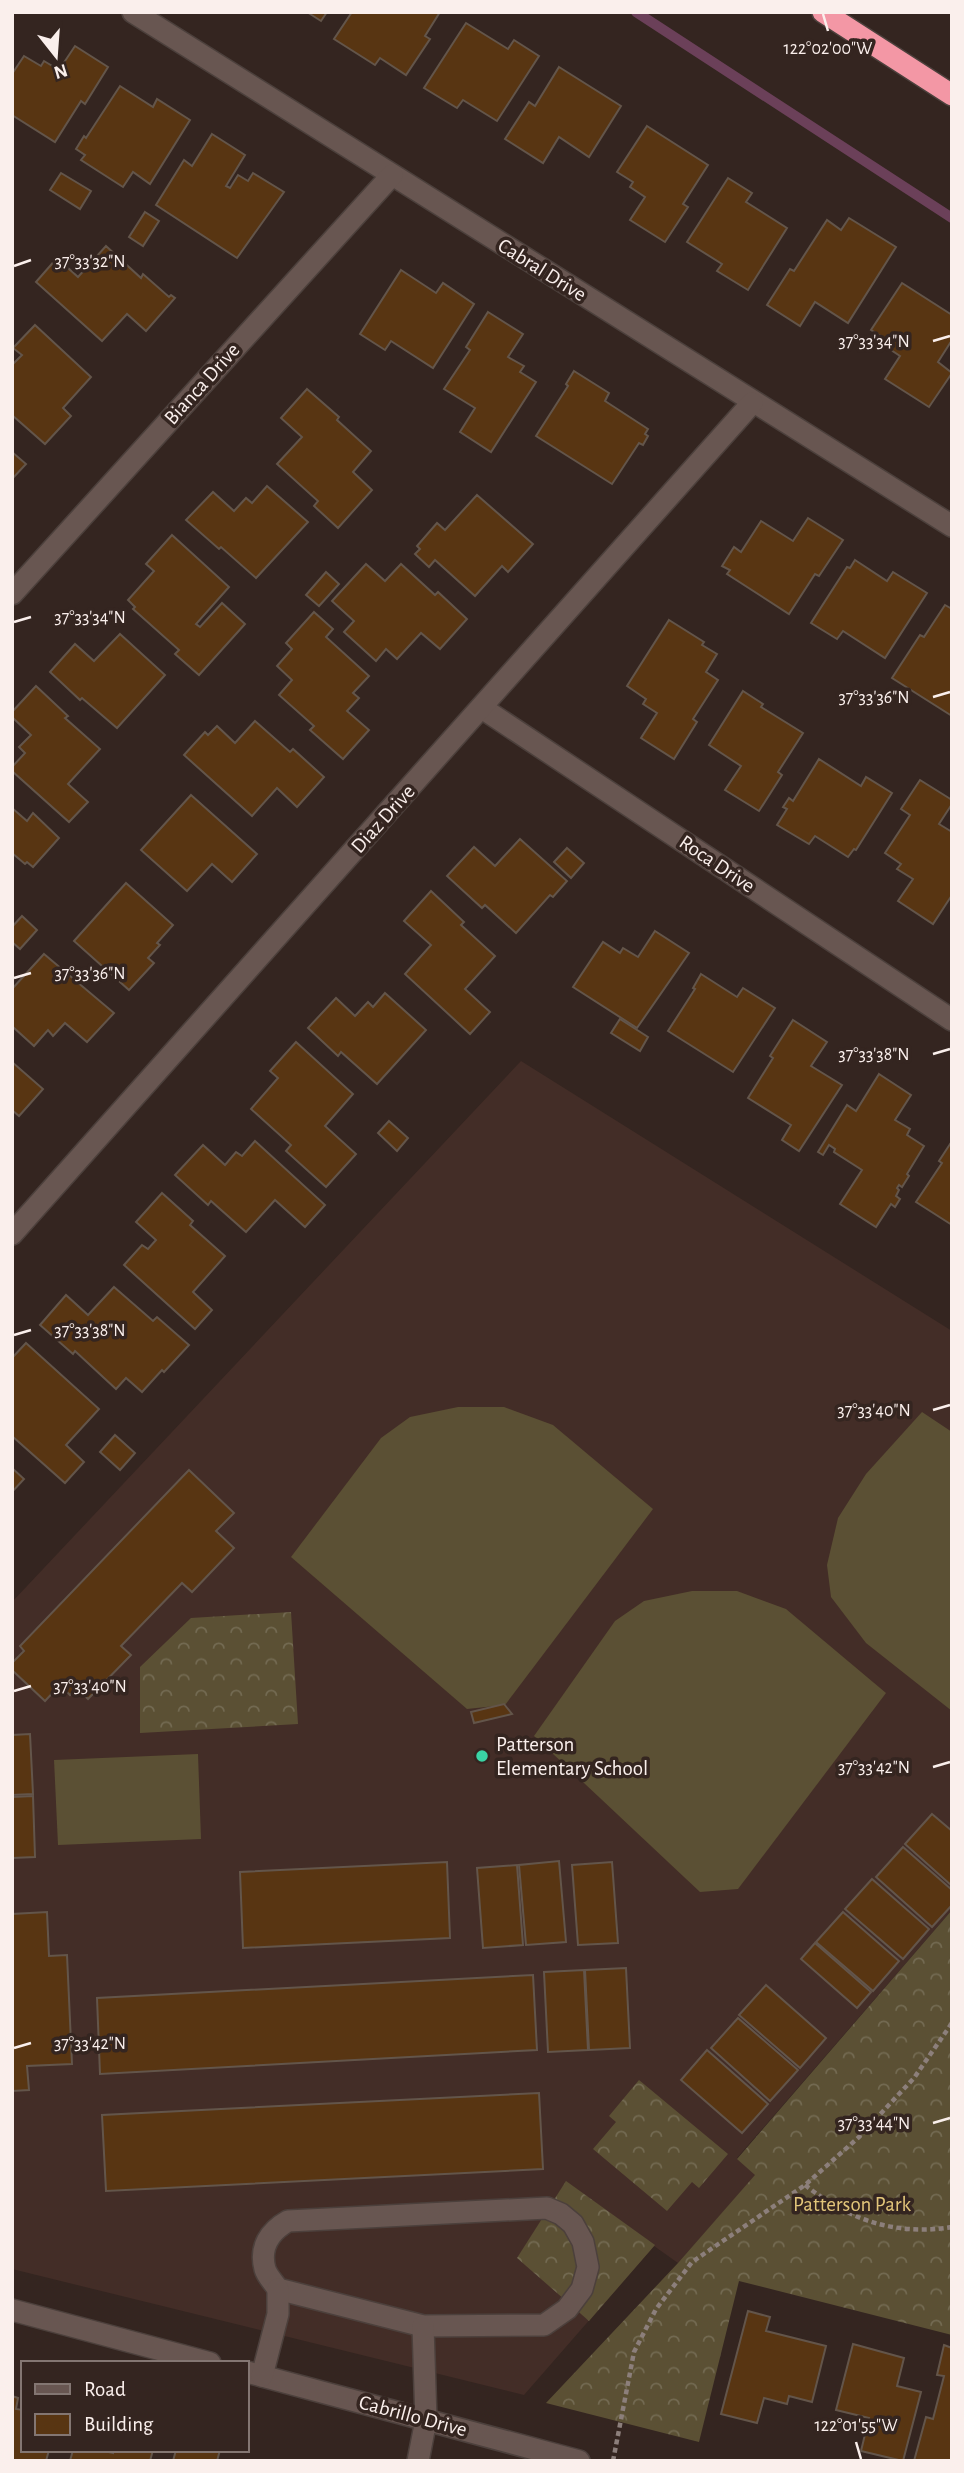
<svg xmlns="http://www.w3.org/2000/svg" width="964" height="2473" font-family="'Alegreya Sans',sans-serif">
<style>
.built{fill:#432d27}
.forest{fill:url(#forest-crowns)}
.garden{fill:#5b5034}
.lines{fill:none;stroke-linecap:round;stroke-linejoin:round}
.stream{stroke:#6b4059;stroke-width:10}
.building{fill:#583512;stroke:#63554a;stroke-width:2}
.minor-casing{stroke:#4c403c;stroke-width:24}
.highway-casing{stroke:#4c403c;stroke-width:24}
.path{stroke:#8c7f7b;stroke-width:4.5;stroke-dasharray:5 3.5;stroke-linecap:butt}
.minor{stroke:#685651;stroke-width:21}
.highway{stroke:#f397a5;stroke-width:21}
.ticks{fill:none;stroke:#faefec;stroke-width:2.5}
.poi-dot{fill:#3ad4a5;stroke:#342520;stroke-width:2.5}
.labels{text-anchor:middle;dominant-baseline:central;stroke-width:7;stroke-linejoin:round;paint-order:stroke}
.street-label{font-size:21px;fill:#faefec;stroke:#342520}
.poi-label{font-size:21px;fill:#faefec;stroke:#342520;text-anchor:start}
.park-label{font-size:21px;fill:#e2c57a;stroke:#342520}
.ticks-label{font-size:18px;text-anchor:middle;fill:#faefec;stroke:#342520;stroke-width:7;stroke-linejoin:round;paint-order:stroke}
</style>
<defs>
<pattern id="forest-crowns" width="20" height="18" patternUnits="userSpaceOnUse" patternTransform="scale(1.75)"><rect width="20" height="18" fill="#5b5034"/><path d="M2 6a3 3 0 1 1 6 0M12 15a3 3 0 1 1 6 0" fill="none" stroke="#736a52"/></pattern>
</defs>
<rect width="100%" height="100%" fill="#342520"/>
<!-- built -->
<path class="built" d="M521 1061 952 1331V1910L737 2158 756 2175 678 2263 654 2246 524 2395 12 2269V1602Z"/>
<!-- forest -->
<g class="forest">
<path d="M291 1612 298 1724 140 1733V1667L191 1618Z"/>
<path d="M952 1910V2335L739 2281 699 2442 546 2403 678 2263 755 2175 737 2159Z"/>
<path d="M639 2080 728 2154 699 2188 692 2182 667 2211 593 2149 616 2122 609 2116Z"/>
<path d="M566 2181 655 2245 589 2321 517 2258Z"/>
</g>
<!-- garden -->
<g class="garden">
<path d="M458 1407H504L553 1425 653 1509 505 1705 467 1709 291 1557 381 1438 410 1417Z"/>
<path d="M922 1412 952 1432V1711L866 1643 831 1597 827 1565 838 1518 866 1474Z"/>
<path d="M692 1591H737L786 1609 886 1693 738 1889 700 1892 534 1736 615 1621 644 1601Z"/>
<path d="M198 1754 201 1839 58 1845 54 1760Z"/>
</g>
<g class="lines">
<!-- stream -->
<path class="stream" d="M636 12 952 218"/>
</g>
<!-- building -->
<g class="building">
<path d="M307 12H327L321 21Z"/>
<path d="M352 12H440L425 36 430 39 406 75 380 58 375 65 334 39Z"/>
<path d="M466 23 508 49 514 40 539 56 497 121 463 100 457 108 424 88Z"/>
<path d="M75 46 108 67 85 104 81 101 55 142 12 115V74L24 56 41 66 44 61 59 70Z"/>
<path d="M559 67 621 106 589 157 559 137 543 163 505 139 529 102 535 106Z"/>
<path d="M120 86 153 107 157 99 190 120 150 184 133 172 123 187 81 160 85 155 76 149 84 136 86 138Z"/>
<path d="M647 126 708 165 683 204 688 207 665 242 630 220 645 197 630 187 633 182 617 172Z"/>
<path d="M212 134 245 155 226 186 230 188 238 175 248 181 253 173 284 192 237 258 156 205 184 160 192 166Z"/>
<path d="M61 173 91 191 80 209 50 190Z"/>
<path d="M728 178 752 193 746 202 787 228 748 290 717 271 722 264 687 242Z"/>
<path d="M145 212 159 221 143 246 129 237Z"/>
<path d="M849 218 896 247 848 323 815 302 800 326 767 305 790 269 794 271 827 220 841 230Z"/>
<path d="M106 246 141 278 143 274 169 297 171 295 175 298 146 331 127 314 102 341 36 282 57 258 78 277Z"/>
<path d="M401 270 436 293 443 283 474 304 433 368 391 341 385 350 360 334Z"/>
<path d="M902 283 952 315V340L938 362 952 373 929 407 885 379 900 356 885 346 889 341 871 330Z"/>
<path d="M488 312 523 334 508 357 524 366 520 372 536 382 491 452 460 432 475 408 444 389 470 350 466 347Z"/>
<path d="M35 325 91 377 63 408 71 416 45 444 12 415V365L22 355 13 348Z"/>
<path d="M574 371 609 393 605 401 648 429 645 434 648 436 643 445 639 443 612 484 536 436 568 386 566 384Z"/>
<path d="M307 389 339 417 337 420 371 451 353 472 372 490 338 528 314 506 318 501 277 464 302 437 281 418Z"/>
<path d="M12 452 26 464 12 479Z"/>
<path d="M267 486 308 522 256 578 221 547 219 549 186 520 213 492 234 511 246 498 252 503Z"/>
<path d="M477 495 533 544 508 572 502 566 475 596 435 560 429 567 415 554 420 549 417 546 437 523 445 530Z"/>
<path d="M808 518 843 540 819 576 815 574 789 614 727 574 730 570 722 566 734 547 741 552 761 521 793 541Z"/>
<path d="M172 535 229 587 196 624 200 627 222 603 245 624 199 675 175 654 179 650 133 609 135 607 128 600 154 571 146 564Z"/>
<path d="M855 560 887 581 893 572 927 593 885 658 843 631 837 639 811 623 847 567 850 568Z"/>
<path d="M366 564 385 581 401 564 435 595 438 592 467 619 440 649 421 633 397 659 386 649 376 661 344 632 354 621 332 601Z"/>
<path d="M326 572 339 584 319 606 306 595Z"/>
<path d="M945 605 952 609V716L892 678 920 635 924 637Z"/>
<path d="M314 612 333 629 326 637 369 676 353 693 359 698 347 711 369 730 343 759 310 730 314 726 279 695 292 680 277 666 292 649 286 643Z"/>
<path d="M669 620 704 642 702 645 717 654 706 672 718 680 693 719 697 722 674 759 641 738 657 713 643 704 646 699 627 686Z"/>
<path d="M120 634 165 675 117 728 82 698 80 700 50 672 75 644 94 661Z"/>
<path d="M36 686 68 716 65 718 100 749 68 784 88 802 69 822 12 771V767L25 753 19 747 31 735 12 717V712Z"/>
<path d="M743 691 763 704 761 707 803 733 778 772 782 775 759 811 725 790 741 766 709 745Z"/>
<path d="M255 721 290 752 293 749 324 777 297 807 277 788 252 816 184 755 205 732 208 735 217 726 235 743Z"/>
<path d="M819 759 861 786 866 777 892 793 856 850 854 849 848 857 815 836 809 844 777 825 787 809 783 807 789 798 793 801Z"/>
<path d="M920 780 952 800V804L939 824 952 832V895L933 924 898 901 913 879 897 869 901 864 885 853 910 815 901 809Z"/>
<path d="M191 795 257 854 232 882 212 864 187 891 141 850Z"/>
<path d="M12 808 27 821 33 813 59 838 33 867 27 862 25 864 12 853Z"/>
<path d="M520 839 567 881 553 897 550 895 516 933 485 905 482 908 447 876 474 847 495 866Z"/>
<path d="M567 848 584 863 571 878 554 862Z"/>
<path d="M126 883 173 925 157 943 160 945 148 958 154 963 129 990 74 941Z"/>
<path d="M431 891 464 922 461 925 495 956 465 989 490 1012 470 1034 405 974 431 945 404 921Z"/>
<path d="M22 916 37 930 20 949 12 942V927Z"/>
<path d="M655 931 689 953 637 1028 573 987 603 942 620 953 623 948 638 957Z"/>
<path d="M44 954 114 1013 87 1042 65 1023 53 1036 48 1030 34 1046 14 1028 12 1030V989Z"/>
<path d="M701 974 737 997 743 988 775 1008 733 1072 668 1031 695 989 693 988Z"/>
<path d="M385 993 426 1030 377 1084 341 1052 338 1056 308 1028 336 998 355 1016 368 1002 373 1007Z"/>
<path d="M620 1019 648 1037 640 1051 611 1033Z"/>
<path d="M793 1020 827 1042 811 1066 842 1085 799 1151 782 1140 791 1125 748 1098 773 1058 770 1056Z"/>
<path d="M296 1042 353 1094 325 1126 356 1154 326 1187 286 1151 291 1145 251 1109 278 1078 270 1071Z"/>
<path d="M12 1062 43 1089 19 1116 12 1110Z"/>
<path d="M879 1074 911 1095 895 1120 910 1129 907 1135 924 1146 907 1174 909 1176 902 1187 899 1185 897 1188 899 1190 896 1196 900 1199 895 1207 891 1204 876 1227 840 1204 862 1170 834 1152 835 1149 829 1145 823 1155 818 1152 847 1105 856 1111Z"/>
<path d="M389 1121 408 1138 397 1151 378 1133Z"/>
<path d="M255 1141 325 1205 305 1227 275 1200 246 1232 211 1201 208 1205 175 1175 203 1145 225 1165 236 1152 242 1156Z"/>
<path d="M952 1141V1225L916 1202 942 1163 939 1161Z"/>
<path d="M162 1193 193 1221 190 1225 225 1256 193 1292 212 1310 195 1329 124 1265 142 1245 148 1249 156 1240 136 1222Z"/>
<path d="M114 1287 153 1321 157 1317 189 1345 164 1372 162 1370 142 1392 126 1378 116 1389 75 1351 73 1354 40 1325 66 1295 88 1315Z"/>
<path d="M26 1343 99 1409 66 1445 84 1462 65 1483 12 1436V1358Z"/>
<path d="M115 1435 135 1453 120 1470 100 1452Z"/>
<path d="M12 1468 24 1479 12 1492Z"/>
<path d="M189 1470 234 1513 216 1531 234 1548 192 1592 182 1583 121 1646 131 1655 88 1699 77 1688 70 1695 60 1685 45 1701 12 1670V1663L24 1651 20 1646Z"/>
<path d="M504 1704 512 1714 474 1723 471 1712Z"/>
<path d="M30 1734 33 1794 12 1795V1735Z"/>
<path d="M33 1796 35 1857 12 1858V1797Z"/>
<path d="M932 1814 952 1831V1886L905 1844Z"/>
<path d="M903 1847 952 1890V1905L932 1927 876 1877Z"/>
<path d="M559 1861 566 1942 526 1945 519 1865Z"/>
<path d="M447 1862 450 1938 243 1948 240 1872Z"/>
<path d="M612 1862 618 1943 578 1945 572 1865Z"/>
<path d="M517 1865 523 1945 483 1948 477 1868Z"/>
<path d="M872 1879 929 1929 903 1959 845 1909Z"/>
<path d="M47 1912 49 1956 67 1955 72 2064 27 2066 29 2090 12 2091V1914Z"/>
<path d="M843 1912 899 1961 873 1991 816 1942Z"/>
<path d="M815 1943 871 1992 857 2008 801 1959Z"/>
<path d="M626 1968 630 2048 589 2050 585 1970Z"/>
<path d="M584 1970 588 2050 548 2052 544 1972Z"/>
<path d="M533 1975 537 2050 100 2074 97 1998Z"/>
<path d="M766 1985 826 2038 800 2068 739 2015Z"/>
<path d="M738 2018 798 2070 770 2101 711 2048Z"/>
<path d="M707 2050 768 2104 742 2133 681 2080Z"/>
<path d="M539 2093 543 2169 106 2191 102 2115Z"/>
<path d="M748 2311 770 2317 766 2331 826 2346 812 2402 789 2396 787 2404 764 2398 757 2423 721 2414Z"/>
<path d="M853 2344 904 2358 897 2386 921 2392 903 2461 861 2451 869 2418 836 2410Z"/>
<path d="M944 2345 952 2348V2461H914L926 2417 933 2419 944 2376 937 2375Z"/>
<path d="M12 2396 18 2398 16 2409 23 2410V2450H49L46 2461H12Z"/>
<path d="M73 2450H100L113 2453V2450H153L150 2461H70Z"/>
<path d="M176 2450H220L217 2461H173Z"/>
</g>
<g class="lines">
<defs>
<g id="minor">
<path d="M133 12 952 526"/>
<path d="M12 594 392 175"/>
<path d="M482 708 952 1020"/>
<path d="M12 1234 752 403"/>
<path d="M547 2208 561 2214 573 2224 583 2242 588 2267 582 2289 567 2309 544 2325 423 2326 278 2289C274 2283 267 2276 265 2269 259 2247 270 2231 288 2221Z"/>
<path d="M12 2310 210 2363"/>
<path d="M247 2372 579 2461"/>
<path d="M262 2376 278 2314V2289"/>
<path d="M418 2461 426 2420 423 2326"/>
</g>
<path id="highway" d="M823 12 952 95"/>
</defs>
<!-- minor casing -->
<use href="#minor" class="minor-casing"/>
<!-- highway casing -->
<use href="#highway" class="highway-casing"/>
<!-- path -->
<g class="path">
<path d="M805 2185C849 2220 895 2236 952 2227"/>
<path d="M613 2461 634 2352 656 2309 692 2262 805 2185 859 2137 914 2078 952 2023"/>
</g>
<!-- minor -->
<use href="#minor" class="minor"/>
<!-- highway -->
<use href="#highway" class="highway"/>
</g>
<!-- ticks -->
<path class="ticks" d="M823 14 828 31M14 266 31 260M933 341 950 336M14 622 31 617M933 697 950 692M14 978 31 973M933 1054 950 1049M14 1335 31 1330M933 1410 950 1405M14 1691 31 1686M933 1767 950 1762M14 2048 31 2043M933 2123 950 2118M856 2442 861 2459"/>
<!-- markers -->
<circle class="poi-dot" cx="482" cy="1756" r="7"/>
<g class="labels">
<!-- street labels -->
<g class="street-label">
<text transform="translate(542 270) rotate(32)">Cabral Drive</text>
<text transform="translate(202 384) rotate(-48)">Bianca Drive</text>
<text transform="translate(383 819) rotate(-48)">Diaz Drive</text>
<text transform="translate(717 864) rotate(34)">Roca Drive</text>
<text transform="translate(413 2416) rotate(15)">Cabrillo Drive</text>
</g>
<!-- poi labels -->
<g class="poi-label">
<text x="496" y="1744">Patterson<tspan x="496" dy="24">Elementary School</tspan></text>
</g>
<!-- park labels -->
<g class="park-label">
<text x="852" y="2204">Patterson Park</text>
</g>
</g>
<g class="ticks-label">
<text x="828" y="54">122°02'00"W</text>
<text x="90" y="267">37°33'32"N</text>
<text x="874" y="347">37°33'34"N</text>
<text x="90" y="623">37°33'34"N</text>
<text x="874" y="703">37°33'36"N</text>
<text x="90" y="979">37°33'36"N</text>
<text x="874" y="1060">37°33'38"N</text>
<text x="90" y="1336">37°33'38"N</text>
<text x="874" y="1416">37°33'40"N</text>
<text x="90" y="1692">37°33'40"N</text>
<text x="874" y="1773">37°33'42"N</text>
<text x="90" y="2049">37°33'42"N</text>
<text x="874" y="2129">37°33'44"N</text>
<text x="856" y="2431">122°01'55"W</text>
</g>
<!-- border -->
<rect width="964" height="2473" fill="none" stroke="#faefec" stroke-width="28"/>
<!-- legend -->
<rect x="21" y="2361" width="228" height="91" fill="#342520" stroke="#837672" stroke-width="2"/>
<rect x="35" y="2384" width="35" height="10" fill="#685651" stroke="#837672" stroke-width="2"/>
<text x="84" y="2396" font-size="21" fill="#faefec">Road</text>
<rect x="35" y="2414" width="35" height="21" fill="#583512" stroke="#837672" stroke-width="2"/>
<text x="84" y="2431" font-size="21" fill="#faefec">Building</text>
<!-- north arrow -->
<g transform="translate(56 56) rotate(163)" stroke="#342520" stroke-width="5" paint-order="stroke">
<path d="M0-5L12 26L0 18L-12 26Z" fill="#faefec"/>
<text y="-10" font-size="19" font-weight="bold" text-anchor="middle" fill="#faefec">N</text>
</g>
</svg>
